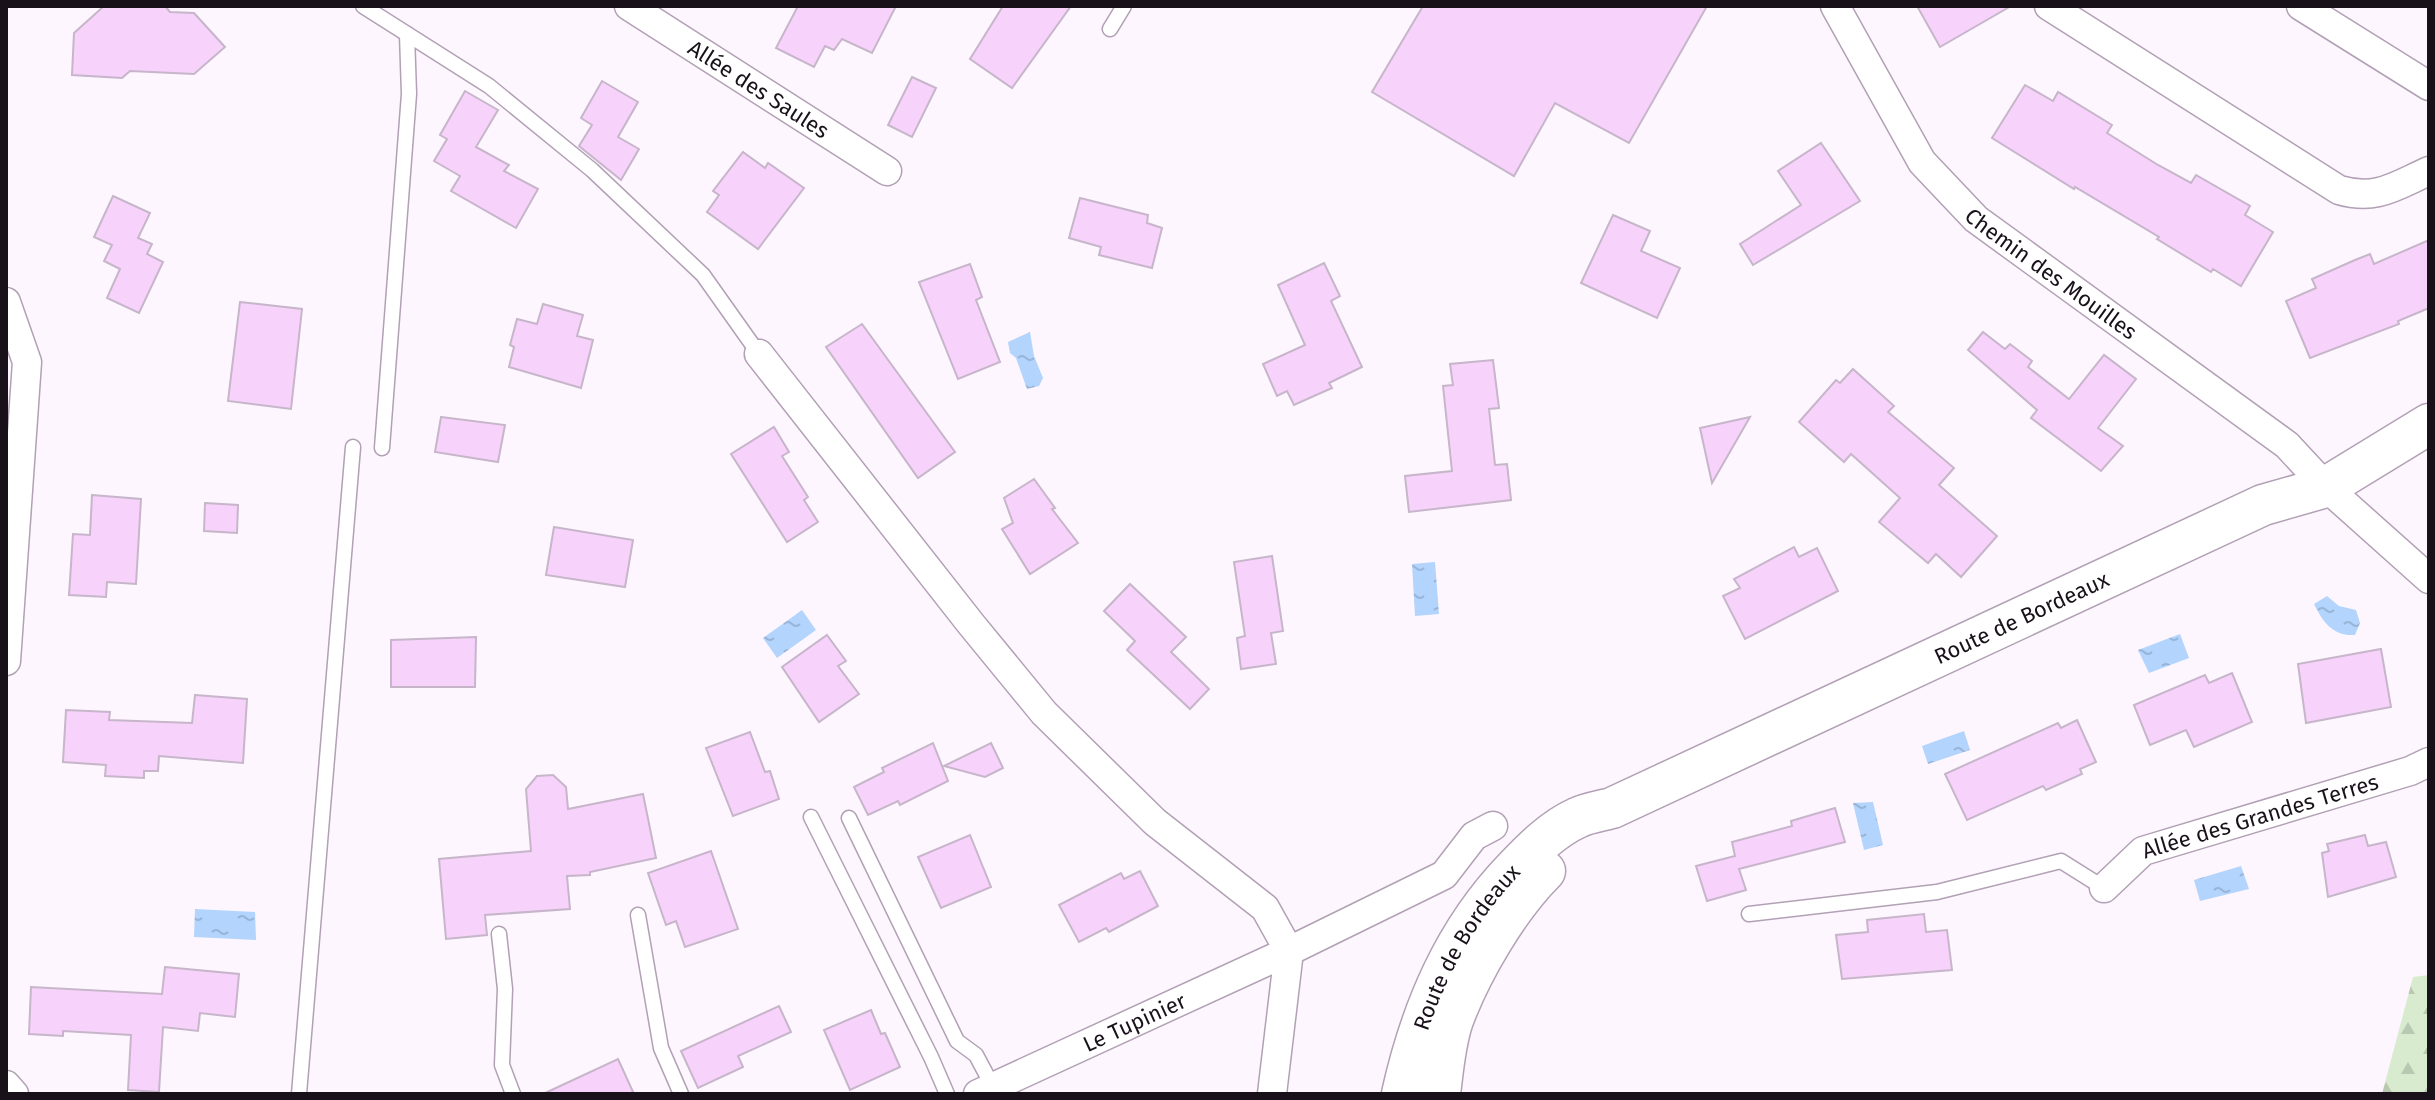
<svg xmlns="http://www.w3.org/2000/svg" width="2435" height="1100" font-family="'Fira Sans',sans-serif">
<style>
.forest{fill:url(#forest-firs)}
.water{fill:url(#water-ripples)}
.building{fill:#f7d3fc;stroke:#c7b5ca;stroke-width:2}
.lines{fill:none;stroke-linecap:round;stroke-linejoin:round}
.lane-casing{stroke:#b2a0b5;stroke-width:17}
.street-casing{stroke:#b2a0b5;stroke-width:31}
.secondary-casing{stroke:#b2a0b5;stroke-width:43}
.lane{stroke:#fff;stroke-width:14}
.street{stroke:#fff;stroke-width:28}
.secondary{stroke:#fff;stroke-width:40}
.labels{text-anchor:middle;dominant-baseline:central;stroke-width:6;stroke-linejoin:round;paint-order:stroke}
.street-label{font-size:22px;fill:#181119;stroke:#fdf6ff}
</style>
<defs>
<pattern id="forest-firs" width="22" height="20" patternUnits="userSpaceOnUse" patternTransform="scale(2)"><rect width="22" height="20" fill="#d8ebce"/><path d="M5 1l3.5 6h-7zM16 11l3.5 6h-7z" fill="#b9c8b0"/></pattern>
<pattern id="water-ripples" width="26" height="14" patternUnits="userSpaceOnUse" patternTransform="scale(2)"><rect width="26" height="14" fill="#b2d4fd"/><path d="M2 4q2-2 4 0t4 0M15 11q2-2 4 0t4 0" fill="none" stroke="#98b5d8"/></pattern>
</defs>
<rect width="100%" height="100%" fill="#fdf6ff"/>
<!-- forest -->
<path class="forest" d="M2429 975V1094H2382L2413 977Z"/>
<!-- water -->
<g class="water">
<path d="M1030 332 1034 356 1043 378 1039 386 1027 389 1016 358 1010 353 1008 342Z"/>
<path d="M1435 562 1439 614 1415 616 1412 564Z"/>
<path d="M2327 596 2339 606 2356 610 2360 623 2355 635C2332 636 2323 622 2314 604Z"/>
<path d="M802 610 816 630 777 658 763 638Z"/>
<path d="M2180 634 2189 658 2149 673 2138 650Z"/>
<path d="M1964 731 1970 750 1928 764 1922 746Z"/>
<path d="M1873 802 1883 845 1864 850 1853 803Z"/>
<path d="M2241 866 2249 889 2200 901 2194 880Z"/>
<path d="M195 909 255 912 256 940 194 937Z"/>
</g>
<!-- building -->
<g class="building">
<path d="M104 6H165L170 12 194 13 225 47 194 74 130 71 122 78 72 75 74 33Z"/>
<path d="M798 6H896L872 53 842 39 834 50 825 46 814 67 776 48Z"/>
<path d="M1003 6H1071L1012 88 970 59Z"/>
<path d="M1423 6H1707L1629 143 1555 103 1514 176 1372 92Z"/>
<path d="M1917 6H2011L1940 47Z"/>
<path d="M912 77 936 88 912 137 888 125Z"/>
<path d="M602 81 638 102 618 137 639 149 621 180 579 146 592 125 581 118Z"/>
<path d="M2025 85 2053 101 2058 92 2112 125 2107 133 2158 165 2191 183 2196 175 2250 206 2245 215 2273 232 2241 286 2213 269 2211 272 2157 239 2159 237 2075 187 2074 189 1992 138Z"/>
<path d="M465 91 498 110 476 147 509 165 504 171 538 189 516 228 451 191 460 176 434 161 447 139 440 135Z"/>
<path d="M1821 143 1860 201 1753 265 1740 244 1801 205 1778 171Z"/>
<path d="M743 152 765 168 768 163 804 188 758 249 707 212 719 195 713 191Z"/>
<path d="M113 196 150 213 138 238 152 244 147 254 163 262 139 313 107 298 120 269 104 261 112 245 94 237Z"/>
<path d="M1080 198 1148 215 1147 223 1162 228 1152 268 1099 255 1101 247 1069 238Z"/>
<path d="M1613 215 1650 231 1641 251 1680 268 1657 318 1581 283Z"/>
<path d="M2429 240V308L2398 321 2399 324 2310 358 2286 301 2316 288 2312 279 2355 260 2370 254 2374 264Z"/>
<path d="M1324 263 1340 296 1331 301 1362 367 1329 383 1332 388 1294 405 1287 391 1277 396 1263 364 1305 345 1278 285Z"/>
<path d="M970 264 982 297 976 300 1000 362 958 379 919 282Z"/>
<path d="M240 302 302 309 291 409 228 401Z"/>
<path d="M543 304 583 315 577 336 593 340 581 388 509 367 514 347 510 345 517 319 537 324Z"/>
<path d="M862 324 955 452 918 478 826 347Z"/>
<path d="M1983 332 2005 349 2010 344 2032 361 2028 367 2069 399 2104 355 2136 379 2098 428 2123 446 2101 471 2031 418 2037 410 1968 350Z"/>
<path d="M1493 360 1499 408 1489 409 1495 465 1507 464 1511 500 1409 512 1405 476 1452 471 1443 386 1453 385 1450 364Z"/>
<path d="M1853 369 1894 406 1888 412 1954 468 1939 485 1997 536 1961 577 1936 554 1928 563 1879 522 1900 498 1851 454 1844 462 1799 422 1836 380 1840 383Z"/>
<path d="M441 417 505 425 498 462 435 452Z"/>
<path d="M1750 417 1712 483 1700 428Z"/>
<path d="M774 427 789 452 782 456 808 497 804 500 818 522 787 542 731 454Z"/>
<path d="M1034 479 1055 508 1052 509 1078 543 1030 574 1002 529 1013 523 1004 498Z"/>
<path d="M92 495 141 499 136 584 107 582 106 597 69 595 73 534 90 535Z"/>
<path d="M205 503 238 505 237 533 204 531Z"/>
<path d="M554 527 633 540 625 587 546 575Z"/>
<path d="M1794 547 1799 557 1817 548 1838 591 1745 639 1723 596 1740 588 1734 579Z"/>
<path d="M1272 556 1283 631 1271 633 1276 664 1241 669 1237 638 1245 636 1234 562Z"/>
<path d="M1130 584 1186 637 1171 652 1209 689 1190 709 1127 650 1135 641 1104 611Z"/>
<path d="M827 635 846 661 838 666 859 694 819 722 782 667Z"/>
<path d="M476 637 475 687H391V640Z"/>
<path d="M2381 649 2391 707 2306 723 2298 664Z"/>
<path d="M2232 673 2252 722 2194 747 2186 730 2150 745 2134 705 2205 675 2209 683Z"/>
<path d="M195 695 247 699 243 763 159 756 158 771H144V778L105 776 106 765 63 762 66 710 110 712 109 720 192 723Z"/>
<path d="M2077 720 2096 762 2080 769 2082 774 2046 790 2043 786 1967 820 1945 774 2058 723 2061 728Z"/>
<path d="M750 732 765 772 770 771 779 799 733 816 706 748Z"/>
<path d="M933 743 948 781 900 805 898 801 868 815 854 787 884 772 882 768Z"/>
<path d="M991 743 1003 768 985 777 944 766Z"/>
<path d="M553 775 566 787 568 809 643 794 656 858 590 872V875L567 876 570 909 485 915 487 935 446 939 439 859 531 851 526 789 537 776Z"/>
<path d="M1835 808 1845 842 1739 869 1746 890 1707 901 1696 866 1735 856 1732 842 1792 826 1791 821Z"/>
<path d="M970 835 991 887 941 908 918 857Z"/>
<path d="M2365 835 2368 846 2386 842 2396 877 2328 897 2322 853 2329 851 2327 844Z"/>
<path d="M711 851 738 929 685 947 676 921 666 925 648 873Z"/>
<path d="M1140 871 1158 906 1109 932 1106 928 1079 942 1059 905 1121 873 1124 879Z"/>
<path d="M1924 914 1926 932 1947 930 1952 970 1842 979 1836 935 1868 932 1867 920Z"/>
<path d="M165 967 239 974 235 1017 200 1013 198 1031 163 1027 159 1092 128 1090 131 1035 63 1031V1036L29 1034 31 987 162 994Z"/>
<path d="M779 1006 791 1032 738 1056 743 1067 698 1088 681 1051Z"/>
<path d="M871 1010 881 1034 885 1033 900 1067 850 1090 824 1030Z"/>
<path d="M618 1059 634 1094H543Z"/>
</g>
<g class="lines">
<defs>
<g id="lane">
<path d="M363 6 489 86 592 170 703 275 759 354"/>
<path d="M1110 29 1124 6"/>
<path d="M382 448 409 94 407 34"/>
<path d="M811 817 931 1057 947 1094"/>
<path d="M849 818 957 1041 976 1055 993 1087"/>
<path d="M1749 914 1937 892 2061 861 2104 888"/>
<path d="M638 915 661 1048 681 1094"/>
<path d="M499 934 505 989 502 1065 513 1094"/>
<path d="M299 1094 353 447"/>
</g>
<g id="street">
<path id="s1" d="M629 6 887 171"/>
<path id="s2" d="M1835 6 1922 162 1976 219 2287 445 2326 487 2429 579"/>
<path d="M2049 6 2339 190C2377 201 2395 186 2429 171"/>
<path d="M2301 6 2429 86"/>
<path d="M6 302 27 362 6 661"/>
<path d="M759 354 971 624 1044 713 1155 822 1265 908 1289 951 1272 1094"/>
<path id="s3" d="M2104 888 2143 851 2410 771 2429 762"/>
<path d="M6 1085 14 1094"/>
<path id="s4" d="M978 1094 1289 951 1444 875 1474 836 1493 826"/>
</g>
<g id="secondary">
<path id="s5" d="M1402 1094C1421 1009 1454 931 1515 868 1533 849 1553 829 1577 818 1587 813 1601 811 1612 808L2263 505 2326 487 2429 424"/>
<path d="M1440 1094C1443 1070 1445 1043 1453 1020 1471 971 1508 908 1545 871"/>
</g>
</defs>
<!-- lane casing -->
<use href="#lane" class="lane-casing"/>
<!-- street casing -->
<use href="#street" class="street-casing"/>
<!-- secondary casing -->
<use href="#secondary" class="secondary-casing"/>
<!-- lane -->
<use href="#lane" class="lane"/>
<!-- street -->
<use href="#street" class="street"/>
<!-- secondary -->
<use href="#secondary" class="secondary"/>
</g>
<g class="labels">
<!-- street labels -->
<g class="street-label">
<text stroke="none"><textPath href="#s1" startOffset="154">Allée des Saules</textPath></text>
<text stroke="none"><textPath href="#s2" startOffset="350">Chemin des Mouilles</textPath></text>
<text stroke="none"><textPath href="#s5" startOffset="824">Route de Bordeaux</textPath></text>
<text stroke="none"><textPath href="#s3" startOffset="176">Allée des Grandes Terres</textPath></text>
<text stroke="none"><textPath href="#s5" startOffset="162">Route de Bordeaux</textPath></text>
<text stroke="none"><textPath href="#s4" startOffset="172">Le Tupinier</textPath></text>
</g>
</g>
<!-- border -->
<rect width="2435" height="1100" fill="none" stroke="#181119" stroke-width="16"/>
</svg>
